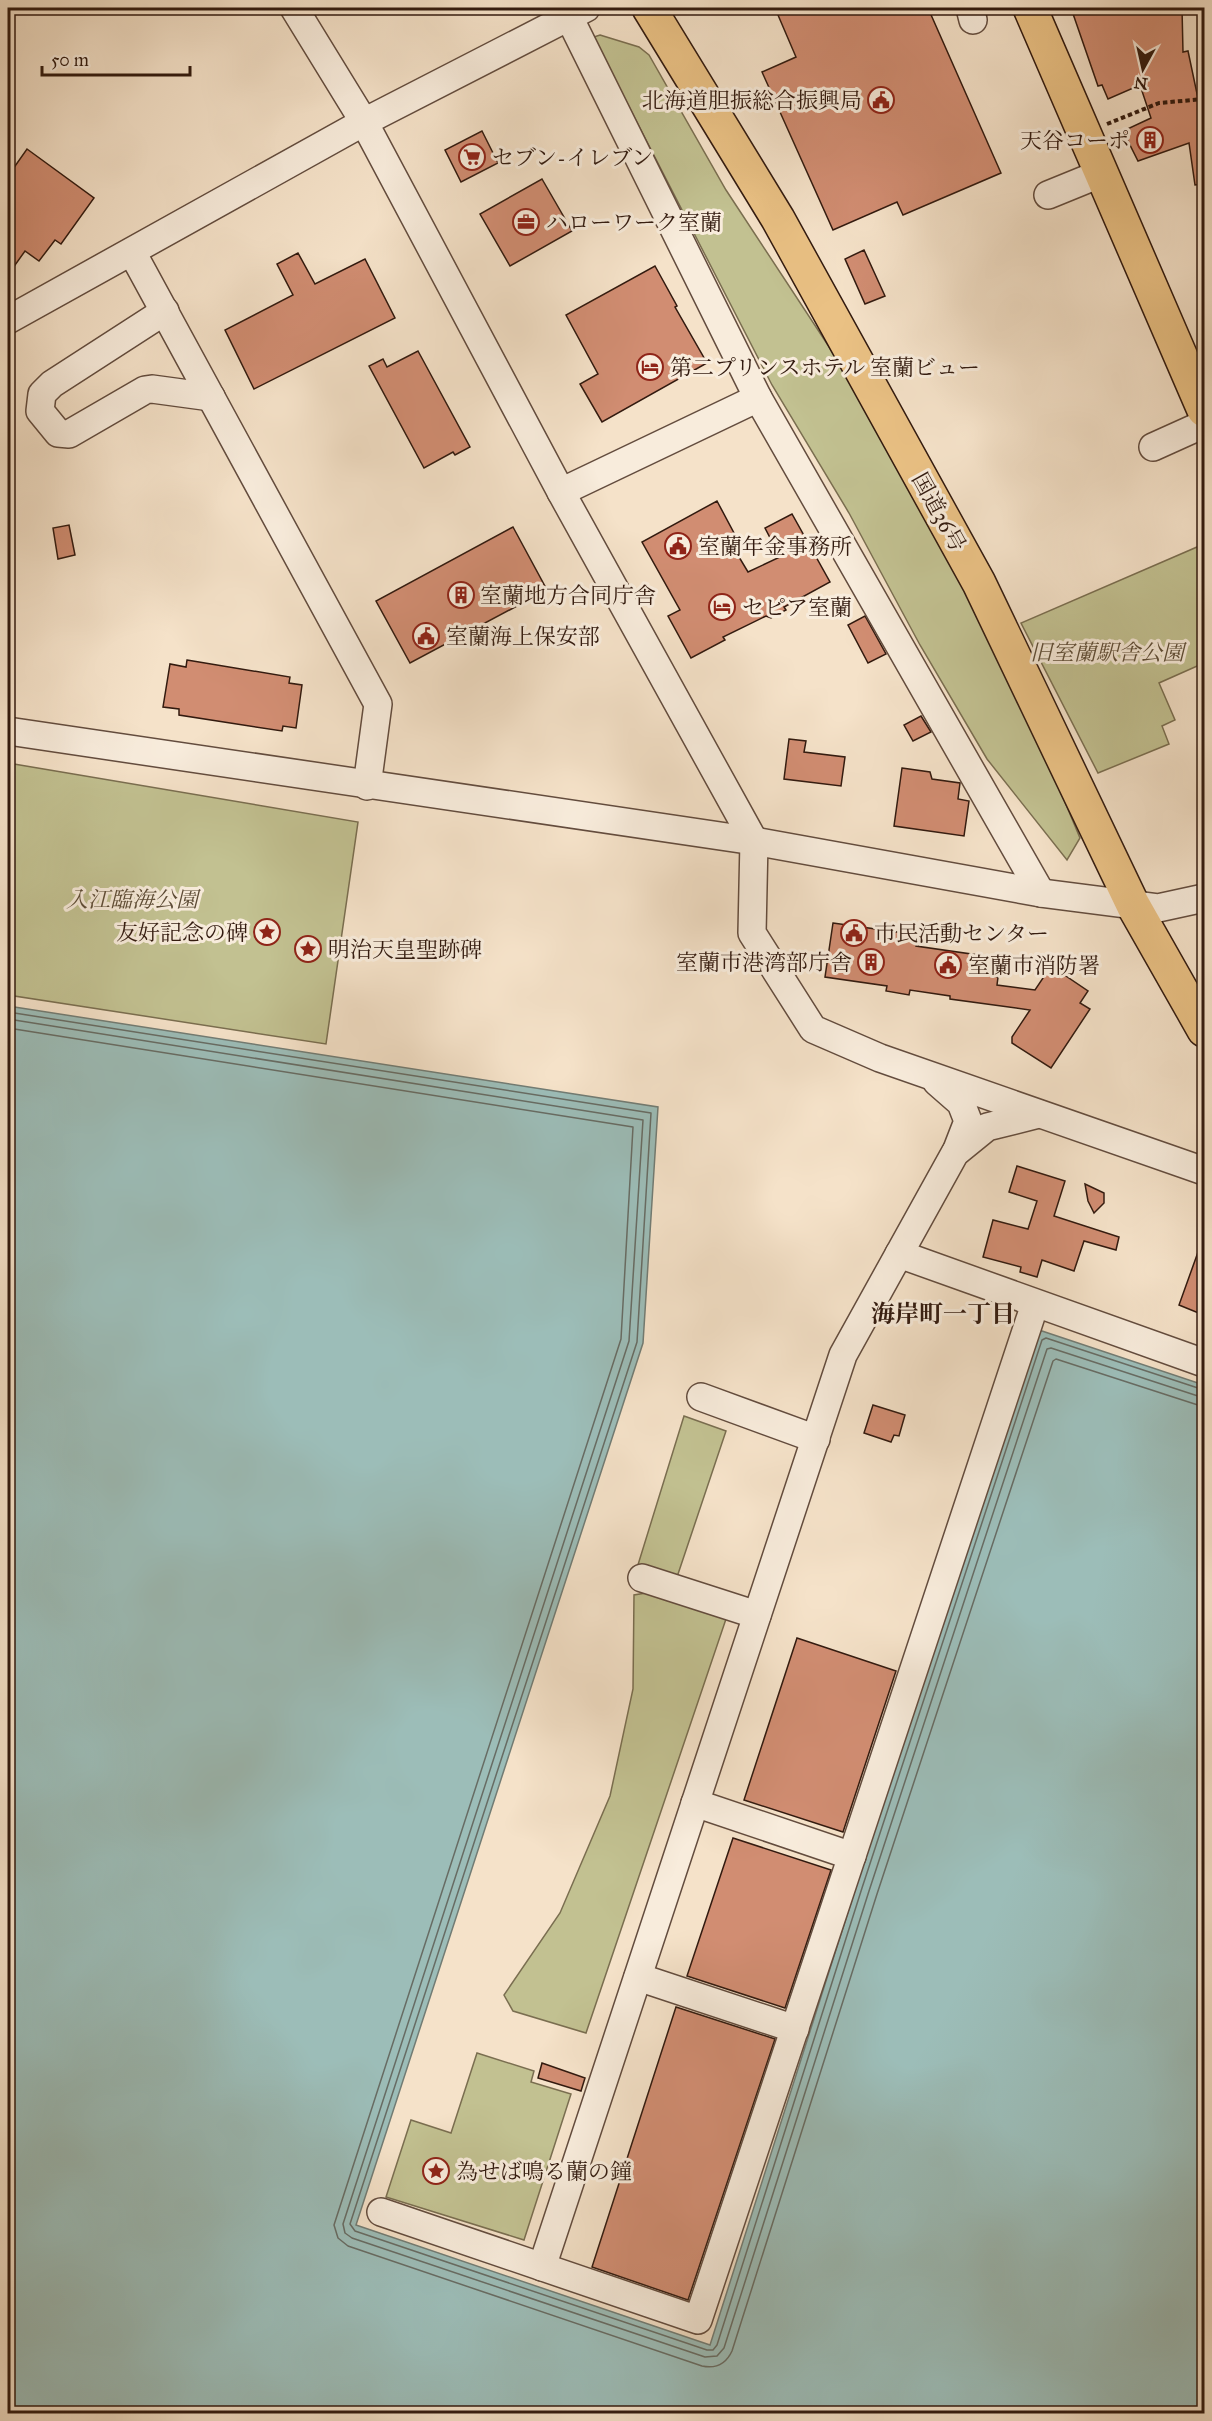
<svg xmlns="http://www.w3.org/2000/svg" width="1212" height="2421" font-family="'IM FELL Great Primer','Noto Serif JP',serif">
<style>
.green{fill:#c2c191;stroke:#7a6e50;stroke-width:1.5}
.water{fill:#9cbdb8;stroke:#727c74;stroke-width:1.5}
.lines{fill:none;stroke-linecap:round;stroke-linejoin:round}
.shore{stroke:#676c64;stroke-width:1.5}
.building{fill:#d18d72;stroke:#321a0f;stroke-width:1.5}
.minor-casing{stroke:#634c3e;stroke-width:30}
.major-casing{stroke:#321a0f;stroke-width:36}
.highway-casing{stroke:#321a0f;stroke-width:36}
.path{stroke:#321a0f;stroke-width:4;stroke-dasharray:4.5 3;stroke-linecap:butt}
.minor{stroke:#f8ecdc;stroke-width:27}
.major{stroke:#eac184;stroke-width:33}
.highway{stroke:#eac184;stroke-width:33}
.labels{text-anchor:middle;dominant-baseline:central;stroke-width:6;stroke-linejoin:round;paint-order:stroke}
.poi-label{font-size:22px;fill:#321a0f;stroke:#f8ecdc;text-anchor:start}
.street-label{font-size:22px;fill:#321a0f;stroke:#f8ecdc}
.park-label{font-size:22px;font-style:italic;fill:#5d4c36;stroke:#f8ecdc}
.neighbourhood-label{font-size:24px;font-weight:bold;fill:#321a0f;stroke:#f8ecdc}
</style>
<rect width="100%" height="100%" fill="#f5e2c9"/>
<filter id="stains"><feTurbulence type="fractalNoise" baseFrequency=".00333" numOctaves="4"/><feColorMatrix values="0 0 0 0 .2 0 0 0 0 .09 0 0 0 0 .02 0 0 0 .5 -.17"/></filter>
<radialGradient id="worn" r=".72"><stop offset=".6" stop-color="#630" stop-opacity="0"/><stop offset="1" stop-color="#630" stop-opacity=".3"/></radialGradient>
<!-- green -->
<g class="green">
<path d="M600 35 639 47 649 55 726 190 839 362 1014 680 1080 838 1067 860 987 759 920 645 849 513 772 385 608 66 591 38Z"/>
<path d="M1204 544V663L1159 683 1175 720 1162 726 1169 744 1098 773 1021 623Z"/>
<path d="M8 763 358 822 326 1044 8 995Z"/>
<path d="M684 1416 726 1431 676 1580 637 1568Z"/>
<path d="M652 1592 727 1616 586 2033 513 2011 504 1995 560 1913 610 1796 633 1689 634 1595Z"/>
<path d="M477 2053 534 2071 531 2082 571 2094 524 2240 386 2197 411 2120 451 2133Z"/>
</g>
<!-- water -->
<path class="water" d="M8 1006 658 1107 643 1343 356 2225 710 2345 856 1887 1039 1330 1204 1385V2413H8Z"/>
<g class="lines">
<!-- shore -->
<g class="shore">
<path d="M8 1012 651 1113 637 1342 350 2224 355 2231 707 2350H713L717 2345 862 1888 1042 1340 1046 1338 1204 1390"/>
<path d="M8 1019 643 1120 629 1341 343 2224 345 2233 352 2238 705 2357 717 2356 724 2348 869 1891 1047 1349 1051 1348 1204 1398"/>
<path d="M8 1028 633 1127 621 1339 334 2225 338 2238 348 2246 702 2366C716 2369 726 2364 732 2351L877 1894 1053 1361 1056 1359 1204 1407"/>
</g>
</g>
<!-- building -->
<g class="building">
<path d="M775 8H928L1001 173 903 215 897 202 833 230 762 72 796 57Z"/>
<path d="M1071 8H1182L1183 52 1188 51 1200 108H1204V184L1195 185 1189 143 1138 161 1123 131 1151 118 1140 85 1108 99 1102 85 1098 86Z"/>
<path d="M482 131 498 163 461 182 445 150Z"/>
<path d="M27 149 94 198 61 244 55 240 39 261 25 251 8 275V176Z"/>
<path d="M542 179 572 231 510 266 480 214Z"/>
<path d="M864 250 885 296 865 304 845 259Z"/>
<path d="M298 253 315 284 365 259 395 318 254 389 225 330 293 295 277 264Z"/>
<path d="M655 266 677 306 675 307 707 363 602 422 580 384 598 374 566 315Z"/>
<path d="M418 351 470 447 455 455 453 452 424 468 369 366 383 359 387 367Z"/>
<path d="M717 501 734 533 727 537 748 572 780 557 765 528 792 514 830 582 784 607 786 610 771 618 766 616 723 637 725 640 691 658 668 616 680 610 642 542Z"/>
<path d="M69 525 75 555 58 559 53 528Z"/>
<path d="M513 527 547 590 410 663 376 601Z"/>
<path d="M865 616 886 654 868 663 848 625Z"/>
<path d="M187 660 290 677 289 683 302 685 296 728 283 726 282 731 179 715V709L163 707 170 664 186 667Z"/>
<path d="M921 716 931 732 913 741 904 725Z"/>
<path d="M789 739 806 741 804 752 845 757 841 786 784 779Z"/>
<path d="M902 768 930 772 932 779 960 783 958 799 969 801 964 836 894 826Z"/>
<path d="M833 923 918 935 916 946 985 956 982 974 998 977 997 985 1035 990 1051 966 1088 991 1080 1003 1090 1009 1051 1068 1012 1043V1037L1030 1010 950 999V996L910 990 909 995 886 991 887 986 825 977Z"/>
<path d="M1017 1166 1065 1181 1054 1216 1119 1237 1116 1250 1084 1241 1074 1271 1042 1260 1037 1277 1020 1272 1021 1267 983 1257 993 1220 1028 1229 1037 1201 1009 1192Z"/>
<path d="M1085 1184 1104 1193V1203L1094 1213 1088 1201Z"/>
<path d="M1202 1241H1204V1304L1201 1314 1179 1305Z"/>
<path d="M873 1405 905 1415 899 1436 894 1435 891 1442 864 1433Z"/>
<path d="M797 1638 896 1671 843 1832 744 1800Z"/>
<path d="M733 1838 831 1870 785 2008 687 1976Z"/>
<path d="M676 2007 775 2039 688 2300 592 2267Z"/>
<path d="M542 2063 585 2078 581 2091 538 2078Z"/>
</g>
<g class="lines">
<defs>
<g id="minor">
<path d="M294 8 364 122 561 492 754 841 752 933 813 1029 880 1058 1204 1171"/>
<path d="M970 8 973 20"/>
<path d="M569 17 758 398 1041 893"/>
<path d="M1048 195 1102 173"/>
<path d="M132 252 378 704 367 786"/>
<path d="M165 311 52 384 42 394 40 411 58 433 69 434 145 390 152 389 211 397"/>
<path d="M8 320 364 122 586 8"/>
<path d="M1153 447 1204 424"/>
<path d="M561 492 758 398"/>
<path d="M8 731 754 841 1041 893 1158 908 1204 898"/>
<path d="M937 1082 961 1103 968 1121 956 1152"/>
<path d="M899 1254 1204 1363"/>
<path d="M701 1397 816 1439"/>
<path d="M642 1578 757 1615"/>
<path d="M695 1803 852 1856"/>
<path d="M638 1977 795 2029"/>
<path d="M381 2212 698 2320 1035 1304"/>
<path d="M542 2267 843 1355 955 1153 987 1127 1039 1114"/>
</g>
<path id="major" d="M1030 8 1204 410"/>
<path id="highway" d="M649 8 778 219 979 583 1133 905 1204 1030"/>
</defs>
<!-- minor casing -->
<use href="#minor" class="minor-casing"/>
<!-- major casing -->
<use href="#major" class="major-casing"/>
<!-- highway casing -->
<use href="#highway" class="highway-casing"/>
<!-- path -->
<path class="path" d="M1107 124 1159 103 1204 99"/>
<!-- minor -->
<use href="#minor" class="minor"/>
<!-- major -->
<use href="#major" class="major"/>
<!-- highway -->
<use href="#highway" class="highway"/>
</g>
<!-- icons -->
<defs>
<symbol id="civic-ring" viewBox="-11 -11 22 22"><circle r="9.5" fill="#f8ecdc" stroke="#8f2418" stroke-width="1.5"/><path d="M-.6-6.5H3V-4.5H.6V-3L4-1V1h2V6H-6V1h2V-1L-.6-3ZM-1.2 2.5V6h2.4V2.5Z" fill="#8f2418"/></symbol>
<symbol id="building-ring" viewBox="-11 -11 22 22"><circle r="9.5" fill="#f8ecdc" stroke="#8f2418" stroke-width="1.5"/><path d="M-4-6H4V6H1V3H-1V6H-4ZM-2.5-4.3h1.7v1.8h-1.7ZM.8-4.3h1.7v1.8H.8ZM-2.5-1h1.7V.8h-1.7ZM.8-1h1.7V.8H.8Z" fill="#8f2418"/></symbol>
<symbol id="supermarket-ring" viewBox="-11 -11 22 22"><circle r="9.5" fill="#f8ecdc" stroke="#8f2418" stroke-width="1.5"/><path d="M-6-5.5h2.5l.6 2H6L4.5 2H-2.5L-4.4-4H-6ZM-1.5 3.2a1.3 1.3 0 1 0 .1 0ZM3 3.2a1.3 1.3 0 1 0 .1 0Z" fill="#8f2418"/></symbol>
<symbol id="office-ring" viewBox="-11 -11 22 22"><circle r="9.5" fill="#f8ecdc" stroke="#8f2418" stroke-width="1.5"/><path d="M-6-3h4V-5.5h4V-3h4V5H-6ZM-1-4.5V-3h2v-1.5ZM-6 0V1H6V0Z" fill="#8f2418"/></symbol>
<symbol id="hotel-ring" viewBox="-11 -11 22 22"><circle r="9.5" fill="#f8ecdc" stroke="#8f2418" stroke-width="1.5"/><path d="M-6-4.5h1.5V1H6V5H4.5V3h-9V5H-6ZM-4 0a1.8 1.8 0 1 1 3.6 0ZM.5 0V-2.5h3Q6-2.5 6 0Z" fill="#8f2418"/></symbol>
<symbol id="sight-ring" viewBox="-11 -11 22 22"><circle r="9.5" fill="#f8ecdc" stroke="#8f2418" stroke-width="1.5"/><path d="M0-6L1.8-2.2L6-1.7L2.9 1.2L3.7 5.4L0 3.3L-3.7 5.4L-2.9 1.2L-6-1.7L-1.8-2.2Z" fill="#8f2418"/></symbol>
</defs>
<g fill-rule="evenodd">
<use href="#civic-ring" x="866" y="85" width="30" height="30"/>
<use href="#building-ring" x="1135" y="125" width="30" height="30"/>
<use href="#supermarket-ring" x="457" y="142" width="30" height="30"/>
<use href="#office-ring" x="511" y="207" width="30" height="30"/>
<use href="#hotel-ring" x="635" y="352" width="30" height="30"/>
<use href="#civic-ring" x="663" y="531" width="30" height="30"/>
<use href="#building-ring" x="446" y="580" width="30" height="30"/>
<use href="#hotel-ring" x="707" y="592" width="30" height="30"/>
<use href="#civic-ring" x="411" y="621" width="30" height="30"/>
<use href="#sight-ring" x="252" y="917" width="30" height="30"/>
<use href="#civic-ring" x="839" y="918" width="30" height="30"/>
<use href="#sight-ring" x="293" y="934" width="30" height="30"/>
<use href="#building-ring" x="856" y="947" width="30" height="30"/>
<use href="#civic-ring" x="933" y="950" width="30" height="30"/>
<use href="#sight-ring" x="421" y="2156" width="30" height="30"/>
</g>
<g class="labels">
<!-- poi labels -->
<g class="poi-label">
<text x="862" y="100" text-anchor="end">北海道胆振総合振興局</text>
<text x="1130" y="140" text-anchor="end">天谷コーポ</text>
<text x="492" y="157">セブン-イレブン</text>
<text x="546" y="222">ハローワーク室蘭</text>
<text x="670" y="367">第二プリンスホテル 室蘭ビュー</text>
<text x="698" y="546">室蘭年金事務所</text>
<text x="480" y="595">室蘭地方合同庁舎</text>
<text x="742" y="607">セピア室蘭</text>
<text x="446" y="636">室蘭海上保安部</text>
<text x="248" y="932" text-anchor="end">友好記念の碑</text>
<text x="874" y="933">市民活動センター</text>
<text x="328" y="949">明治天皇聖跡碑</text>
<text x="852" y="962" text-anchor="end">室蘭市港湾部庁舎</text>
<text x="968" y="965">室蘭市消防署</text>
<text x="456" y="2171">為せば鳴る蘭の鐘</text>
</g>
<!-- street labels -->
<g class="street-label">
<text transform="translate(939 512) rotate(61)">国道36号</text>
</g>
<!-- park labels -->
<g class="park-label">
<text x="1107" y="652">旧室蘭駅舎公園</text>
<text x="132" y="899">入江臨海公園</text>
</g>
<!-- neighbourhood labels -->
<g class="neighbourhood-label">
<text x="943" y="1314">海岸町一丁目</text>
</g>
</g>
<!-- margin -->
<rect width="1212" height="2421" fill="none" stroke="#f5e2c9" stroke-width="30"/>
<rect x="9" y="9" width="1194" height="2403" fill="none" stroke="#321a0f" stroke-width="3"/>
<rect x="15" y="15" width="1182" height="2391" fill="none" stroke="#321a0f" stroke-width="1.5"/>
<!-- north arrow -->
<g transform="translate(1143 69) rotate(188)" stroke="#f8ecdc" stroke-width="4.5" paint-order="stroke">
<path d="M0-4.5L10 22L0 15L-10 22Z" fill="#321a0f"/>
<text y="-9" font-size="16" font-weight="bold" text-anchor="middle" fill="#321a0f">N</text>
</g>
<!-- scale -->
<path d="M42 66v9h148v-9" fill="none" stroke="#321a0f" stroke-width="3"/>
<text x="51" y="66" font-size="18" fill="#321a0f" stroke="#f8ecdc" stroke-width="4.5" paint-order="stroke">50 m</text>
<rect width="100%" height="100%" filter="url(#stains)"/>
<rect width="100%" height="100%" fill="url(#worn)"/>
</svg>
